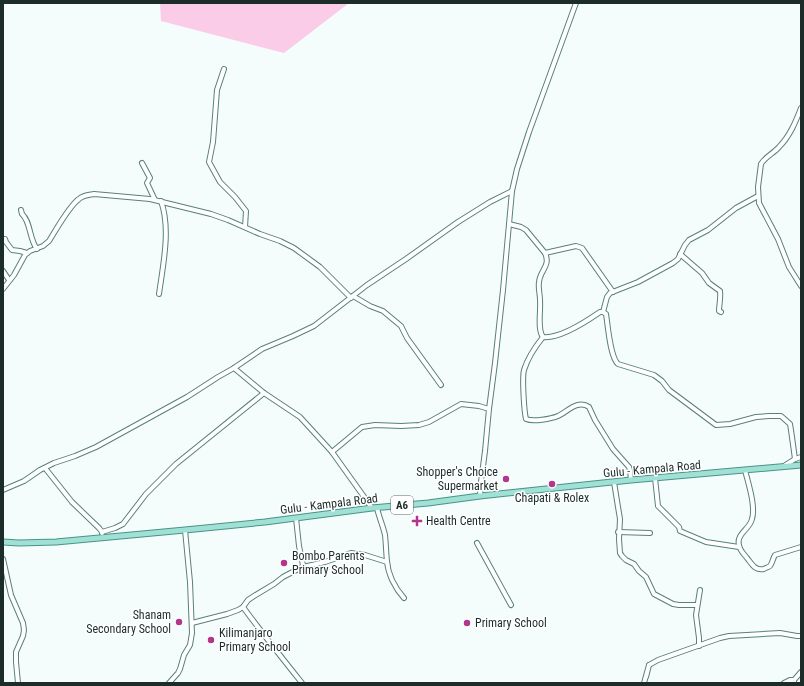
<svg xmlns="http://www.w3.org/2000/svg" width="804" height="686" font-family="'Roboto Condensed',sans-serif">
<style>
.green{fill:#fbcce7}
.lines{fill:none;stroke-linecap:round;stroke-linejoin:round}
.minor-casing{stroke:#578179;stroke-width:6}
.major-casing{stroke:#489487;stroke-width:7}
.minor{stroke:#fff;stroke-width:4}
.major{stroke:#a0e0d5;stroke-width:5}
.poi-dot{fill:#b0378b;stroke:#fff;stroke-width:1.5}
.labels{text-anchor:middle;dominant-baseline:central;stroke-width:3;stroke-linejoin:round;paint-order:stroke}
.shield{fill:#fff;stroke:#5f6b69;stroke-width:1}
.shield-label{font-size:11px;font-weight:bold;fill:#1b2c29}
.street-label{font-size:12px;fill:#1b2c29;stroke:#fff}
.poi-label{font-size:12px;fill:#1b2c29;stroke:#fff;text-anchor:start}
</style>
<rect width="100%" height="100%" fill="#f4fdfb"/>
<!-- green -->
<path class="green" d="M160 3H349L284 53 161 21Z"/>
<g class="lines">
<defs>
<g id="minor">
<path d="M224 69 217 90 213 142 209 162 220 182 235 197 246 211 245 227"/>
<path d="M801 108C796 121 790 136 779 147 774 153 765 157 761 164L758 187 759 203 778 239 789 267 801 286"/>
<path d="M142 163 150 178 147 183 155 200"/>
<path d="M21 210 22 214C31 222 29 239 37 249"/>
<path d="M509 224 521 227 526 230 545 253C551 266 540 270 539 282 538 288 540 294 540 300 541 310 537 330 543 337 560 339 587 321 600 312H603L606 314C608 326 610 357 618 364L654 375 662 381 669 390 716 425 730 424 756 417 769 416H781L790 424 791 430 795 459"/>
<path d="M3 239H5L6 242 12 250 20 251 27 253"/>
<path d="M545 253 576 246 582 248 613 292"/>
<path d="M680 254 702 273 709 283 720 291C721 298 719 305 719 311L721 312"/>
<path d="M3 271 9 280"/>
<path d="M3 289 14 275 25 255 30 251 43 246 49 241C56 230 69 206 79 199 83 195 88 195 94 194L150 199 211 214 228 220 260 234 280 241 294 248 320 267 351 298"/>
<path d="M159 294C163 265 171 229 161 201"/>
<path d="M353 296 370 306 383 311 401 326 407 338 441 385"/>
<path d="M603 312 607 297 610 293 638 282 673 263 678 259 685 245 689 240 708 230 736 208 758 196"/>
<path d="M543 337C535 347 528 357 524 370 522 377 524 411 526 419 533 422 551 419 558 416 567 412 578 399 589 407L595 420 613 449 629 467 630 470 631 480"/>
<path d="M234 368 264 393 300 417 332 452 372 508"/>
<path d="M332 452 362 427 375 425 401 426 419 425 429 422 461 404 479 406 489 409"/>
<path d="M784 466 795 459 801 457"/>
<path d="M45 468 72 502 99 528 102 532V533"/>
<path d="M745 470C748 483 756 506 752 519 750 529 736 534 739 545 740 551 744 554 747 558 752 564 755 571 764 569 765 568 769 567 770 566 772 564 773 558 775 555L801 547"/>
<path d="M655 478 658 506 679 527 680 531 706 542 739 547"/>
<path d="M614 482 618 507 620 519 619 539 620 553 622 556 626 560 634 564 639 571 646 577 654 594 673 604 679 605H697"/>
<path d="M3 490 24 481 40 470 54 463 75 456 96 447 187 397 218 377 234 368 262 349 293 336 314 326 367 285 406 259 458 222 490 202 512 191"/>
<path d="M480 496 481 482 485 451 489 409 495 363 503 290 512 191 517 169 529 132 576 3"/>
<path d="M377 508C379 517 383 526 385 535 386 544 386 552 387 561 388 574 395 588 404 598"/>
<path d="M102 532 115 528 123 524 146 494 176 464 264 393"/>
<path d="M618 532 650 533"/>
<path d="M477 543 511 605"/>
<path d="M3 559 11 595 23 623 24 630 23 636 16 652V662L18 683"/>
<path d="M303 567 325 562 351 553 365 555 387 562"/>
<path d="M243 607C262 633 282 658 302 683"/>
<path d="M192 623 227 614 238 610 243 607 248 600 254 596 274 584 283 577 302 567 303 565 299 546 296 518"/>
<path d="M699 646V638L696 615 700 590"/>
<path d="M649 665 658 660 720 638 729 636 780 633 797 636H801"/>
<path d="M169 683 178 673 180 669 184 655 190 645 192 633 190 582 185 530"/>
<path d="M644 683 649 665 646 677"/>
<path d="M784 683 790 680H794"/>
<path d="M794 683V680L801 672"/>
</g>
<path id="major" d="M3 542 19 543 56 542 185 530 265 522 372 508 428 503 480 496 631 480 801 465"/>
</defs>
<!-- minor casing -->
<use href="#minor" class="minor-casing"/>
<!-- major casing -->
<use href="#major" class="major-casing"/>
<!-- minor -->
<use href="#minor" class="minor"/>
<!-- major -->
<use href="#major" class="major"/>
</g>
<!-- markers -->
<g class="poi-dot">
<circle cx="506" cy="479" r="4"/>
<circle cx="552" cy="484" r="4"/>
<path d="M415 515h4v4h4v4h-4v4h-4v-4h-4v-4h4z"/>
<circle cx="284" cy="563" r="4"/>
<circle cx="179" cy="622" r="4"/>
<circle cx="467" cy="623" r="4"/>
<circle cx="211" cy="640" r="4"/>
</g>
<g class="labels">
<!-- shield labels -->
<rect class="shield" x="391" y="496" width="22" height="18" rx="3"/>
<g class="shield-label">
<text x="402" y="505">A6</text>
</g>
<!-- street labels -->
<g class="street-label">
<text transform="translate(652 469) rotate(-5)">Gulu - Kampala Road</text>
<text transform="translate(329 504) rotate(-7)">Gulu - Kampala Road</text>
</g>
<!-- poi labels -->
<g class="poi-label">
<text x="498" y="472" text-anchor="end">Shopper's Choice<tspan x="498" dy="14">Supermarket</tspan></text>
<text x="552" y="498" text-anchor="middle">Chapati &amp; Rolex</text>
<text x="426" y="521">Health Centre</text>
<text x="292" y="556">Bombo Parents<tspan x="292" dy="14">Primary School</tspan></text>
<text x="171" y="615" text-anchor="end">Shanam<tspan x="171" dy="14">Secondary School</tspan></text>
<text x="475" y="623">Primary School</text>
<text x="219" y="633">Kilimanjaro<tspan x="219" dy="14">Primary School</tspan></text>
</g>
</g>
<!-- border -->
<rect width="804" height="686" fill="none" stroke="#1b2c29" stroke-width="8"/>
</svg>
